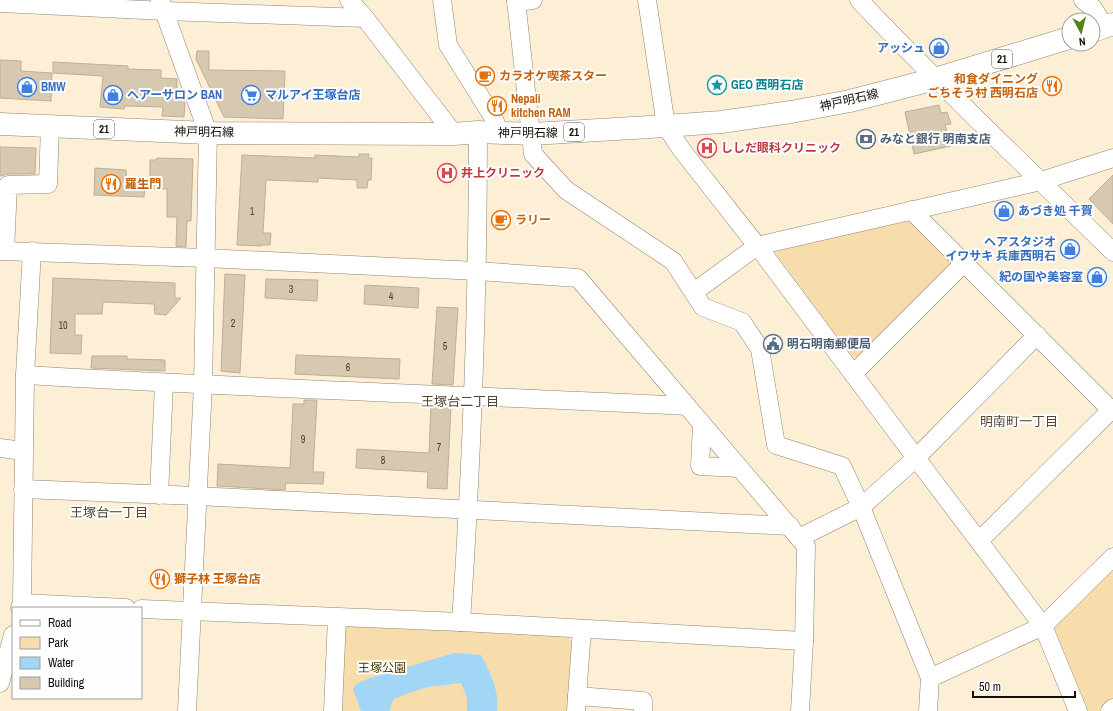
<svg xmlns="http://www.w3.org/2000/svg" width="1113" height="711" font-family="'Archivo Narrow','Noto Sans JP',sans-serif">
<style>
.green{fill:#f8ddac}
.water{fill:#a2d6f7}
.building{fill:#d7c9b0;stroke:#bdaf97}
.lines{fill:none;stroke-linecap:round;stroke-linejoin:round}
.minor-casing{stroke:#91856e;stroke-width:19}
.major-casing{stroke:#91856e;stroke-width:23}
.minor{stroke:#fff;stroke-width:18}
.major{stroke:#fff;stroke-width:22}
.labels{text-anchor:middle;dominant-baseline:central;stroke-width:4;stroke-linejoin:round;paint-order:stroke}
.number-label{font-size:10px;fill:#453e31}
.shield{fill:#fefefe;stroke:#5a5751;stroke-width:1}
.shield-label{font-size:11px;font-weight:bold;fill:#140f07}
.shop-label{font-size:12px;font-weight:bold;fill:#366cbe;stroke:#fefefe;text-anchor:start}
.food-label{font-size:12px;font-weight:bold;fill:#c56008;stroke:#fefefe;text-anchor:start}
.culture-label{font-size:12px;font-weight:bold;fill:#0d838f;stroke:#fefefe;text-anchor:start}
.street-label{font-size:12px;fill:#140f07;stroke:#fefefe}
.service-label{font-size:12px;font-weight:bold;fill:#4e5e75;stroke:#fefefe;text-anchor:start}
.health-label{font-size:12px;font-weight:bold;fill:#be3a42;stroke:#fefefe;text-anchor:start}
.park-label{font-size:12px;fill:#4c3601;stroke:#fefefe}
.neighbourhood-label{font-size:13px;fill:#544833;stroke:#fefefe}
</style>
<rect width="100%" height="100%" fill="#fdefd6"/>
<!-- green -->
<g class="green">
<path d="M905 218 915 221 951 259V266L860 357H852L774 251Z"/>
<path d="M1113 571V698L1100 711H1085L1052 632 1054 623 1107 572Z"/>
<path d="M350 624 568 635 573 646 570 711H337L340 631Z"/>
</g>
<!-- water -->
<path class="water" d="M454 653 481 655C490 672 500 692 497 711H467V698L461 683 427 687 404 695 394 699 391 704 390 711H361L353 689 356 684 370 678Z"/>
<!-- building -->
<g class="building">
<path d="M197 51H209V70L285 71 283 119 224 117 196 59Z"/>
<path d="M0 60 21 61V71L52 73 51 101 0 98Z"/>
<path d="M53 62 128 66V69L161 70V78L177 79V90L181 91 185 104 184 117 162 116 163 107 125 106 124 109 100 107 103 76 53 73Z"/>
<path d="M939 105 941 113 947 112 951 124 945 125 951 146 914 154 905 112Z"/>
<path d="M0 147 36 148 35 174H8L0 176Z"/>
<path d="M359 154H369L368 158H372L371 180H368L367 188H357V180L318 178V182L266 180 263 233H271L270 245H262V246L237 245 242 155 315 158V155L359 157Z"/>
<path d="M157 158 193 159 191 221H187L186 247 176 246 177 217H167V189H150V160H156Z"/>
<path d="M95 168 126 170 127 183 145 185 144 197 94 195Z"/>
<path d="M1113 175V224L1089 199Z"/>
<path d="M225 274 245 275 240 373 221 371Z"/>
<path d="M53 278 175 283V298H181L166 315 155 314 154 304 103 302 102 314H75V335H82L81 354 50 353Z"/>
<path d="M266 279 318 280 317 301 265 298Z"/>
<path d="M365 285 419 288 418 308 364 304Z"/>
<path d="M437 307 458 308 453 385 432 384Z"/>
<path d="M296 355 400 359 399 379 295 374Z"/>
<path d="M92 356H127V359L165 360V371L91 368Z"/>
<path d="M304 400H317L313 472H324L323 484 286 483 285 490 217 486 218 464 290 468 293 404H304Z"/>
<path d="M431 405 451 406 447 489 427 488 428 472 356 468 357 449 429 453Z"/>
</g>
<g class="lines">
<defs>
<g id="minor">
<path d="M160 0 208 133 203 385 187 711"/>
<path d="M349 0 365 18 454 134"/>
<path d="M442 0 448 45 493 117 500 133"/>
<path d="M516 0 533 154 566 190 673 261 703 307 742 322 760 349 776 445 842 466 861 507 930 678"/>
<path d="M647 0 666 126 681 149 765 256 916 458 1043 626 1078 711"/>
<path d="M859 0C941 87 1028 168 1113 252"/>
<path d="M1083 0 1093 8 1105 28"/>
<path d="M516 2 533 0"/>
<path d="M0 3 165 11 365 18"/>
<path d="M911 210 1113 412"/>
<path d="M0 251 206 258 477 271 578 278 806 546 804 641 800 711"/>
<path d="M5 251 8 185 48 184 50 126"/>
<path d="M694 292 757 246 1041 181 1113 158"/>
<path d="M853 374 964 263"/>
<path d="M25 375C245 388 466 395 687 406"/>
<path d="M702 424 700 466 739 468"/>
<path d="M0 448 23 451"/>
<path d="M23 489 197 496 790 526"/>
<path d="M159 495 164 383"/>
<path d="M799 538 861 507 916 458 1037 335"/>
<path d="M979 541 1113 408"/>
<path d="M22 603 126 608"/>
<path d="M20 608 22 603 25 375 32 251"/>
<path d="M141 609 461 622 804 641"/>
<path d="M461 622C472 459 478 296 478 132"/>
<path d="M0 683 13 635"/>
<path d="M577 696 643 701V711"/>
<path d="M333 711 337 618"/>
<path d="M576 711 582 629"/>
<path d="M928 711 930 678 1043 626 1113 557"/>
<path d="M1110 711 1113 708"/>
</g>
<g id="major">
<path d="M1093 31 1113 24"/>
<path d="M0 124 208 133 454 134 478 132 532 134 666 126 721 122 791 112 850 101 935 79 1069 38"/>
</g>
</defs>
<!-- minor casing -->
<use href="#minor" class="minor-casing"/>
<!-- major casing -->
<use href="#major" class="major-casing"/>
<!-- minor -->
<use href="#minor" class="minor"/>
<!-- major -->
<use href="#major" class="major"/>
</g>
<!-- icons -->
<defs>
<symbol id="shop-ring" viewBox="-11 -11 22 22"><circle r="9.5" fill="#fefefe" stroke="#3f7fe0" stroke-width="1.5"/><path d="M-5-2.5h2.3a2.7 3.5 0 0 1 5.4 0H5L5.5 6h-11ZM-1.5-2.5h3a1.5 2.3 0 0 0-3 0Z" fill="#3f7fe0"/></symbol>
<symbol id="cafe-ring" viewBox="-11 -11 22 22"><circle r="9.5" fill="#fefefe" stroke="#e8710a" stroke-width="1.5"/><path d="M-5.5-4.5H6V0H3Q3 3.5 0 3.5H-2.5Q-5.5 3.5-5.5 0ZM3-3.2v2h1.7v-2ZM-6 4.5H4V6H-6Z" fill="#e8710a"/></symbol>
<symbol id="sight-ring" viewBox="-11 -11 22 22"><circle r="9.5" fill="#fefefe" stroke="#0f9aa8" stroke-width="1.5"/><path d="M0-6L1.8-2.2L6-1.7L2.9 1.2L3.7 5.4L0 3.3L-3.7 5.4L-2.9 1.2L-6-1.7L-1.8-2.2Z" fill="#0f9aa8"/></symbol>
<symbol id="restaurant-ring" viewBox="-11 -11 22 22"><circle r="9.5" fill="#fefefe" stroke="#e8710a" stroke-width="1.5"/><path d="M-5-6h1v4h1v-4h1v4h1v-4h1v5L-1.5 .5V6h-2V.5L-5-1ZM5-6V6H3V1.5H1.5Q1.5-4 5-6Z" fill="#e8710a"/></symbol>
<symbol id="supermarket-ring" viewBox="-11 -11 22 22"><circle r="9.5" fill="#fefefe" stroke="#3f7fe0" stroke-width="1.5"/><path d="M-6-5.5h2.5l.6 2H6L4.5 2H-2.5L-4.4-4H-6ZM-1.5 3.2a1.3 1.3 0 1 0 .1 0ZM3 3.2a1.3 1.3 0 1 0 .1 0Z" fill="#3f7fe0"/></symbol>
<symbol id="bank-ring" viewBox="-11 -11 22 22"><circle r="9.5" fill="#fefefe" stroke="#5c6f8a" stroke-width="1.5"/><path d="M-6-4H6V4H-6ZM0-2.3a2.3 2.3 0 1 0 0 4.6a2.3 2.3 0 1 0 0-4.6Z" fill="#5c6f8a"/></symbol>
<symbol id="hospital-ring" viewBox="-11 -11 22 22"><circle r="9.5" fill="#fefefe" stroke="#e0444e" stroke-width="1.5"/><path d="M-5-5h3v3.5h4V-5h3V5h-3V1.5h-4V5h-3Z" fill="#e0444e"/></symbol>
<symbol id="civic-ring" viewBox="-11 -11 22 22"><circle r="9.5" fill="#fefefe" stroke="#5c6f8a" stroke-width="1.5"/><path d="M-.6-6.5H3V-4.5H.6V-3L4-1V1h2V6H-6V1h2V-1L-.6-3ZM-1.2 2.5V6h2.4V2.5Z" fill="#5c6f8a"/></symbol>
</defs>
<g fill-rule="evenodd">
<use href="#shop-ring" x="928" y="37" width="22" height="22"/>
<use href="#cafe-ring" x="474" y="65" width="22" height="22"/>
<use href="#sight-ring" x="706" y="74" width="22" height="22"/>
<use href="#restaurant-ring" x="1041" y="75" width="22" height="22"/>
<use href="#shop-ring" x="16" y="76" width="22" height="22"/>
<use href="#shop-ring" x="102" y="84" width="22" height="22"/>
<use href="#supermarket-ring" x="240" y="84" width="22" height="22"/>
<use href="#restaurant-ring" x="486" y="95" width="22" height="22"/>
<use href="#bank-ring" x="855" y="128" width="22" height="22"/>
<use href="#hospital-ring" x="696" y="137" width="22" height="22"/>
<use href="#hospital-ring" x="436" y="162" width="22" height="22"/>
<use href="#restaurant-ring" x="100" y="173" width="22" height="22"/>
<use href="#shop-ring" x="993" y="200" width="22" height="22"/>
<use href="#cafe-ring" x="490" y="209" width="22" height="22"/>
<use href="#shop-ring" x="1059" y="238" width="22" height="22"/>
<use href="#shop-ring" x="1086" y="266" width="22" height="22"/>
<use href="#civic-ring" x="762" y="333" width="22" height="22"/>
<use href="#restaurant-ring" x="149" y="568" width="22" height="22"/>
</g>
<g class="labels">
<!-- number labels -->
<g class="number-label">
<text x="252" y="211">1</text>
<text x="291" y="289">3</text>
<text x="391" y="296">4</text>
<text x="233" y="323">2</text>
<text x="63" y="325">10</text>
<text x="445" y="346">5</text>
<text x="348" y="367">6</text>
<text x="303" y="439">9</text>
<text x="439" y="447">7</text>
<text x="383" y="460">8</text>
</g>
<!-- shield labels -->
<g class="shield">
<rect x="992" y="50" width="20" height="18" rx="3"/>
<rect x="94" y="120" width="20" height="18" rx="3"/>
<rect x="564" y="123" width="20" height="18" rx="3"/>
</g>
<g class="shield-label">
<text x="1002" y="59">21</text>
<text x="104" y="129">21</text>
<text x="574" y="132">21</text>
</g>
<!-- shop labels -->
<g class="shop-label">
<text x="925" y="48" text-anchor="end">アッシュ</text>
<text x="41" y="87">BMW</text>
<text x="127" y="95">ヘアーサロン BAN</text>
<text x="265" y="95">マルアイ王塚台店</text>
<text x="1018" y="211">あづき処 千賀</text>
<text x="1056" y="242" text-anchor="end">ヘアスタジオ<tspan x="1056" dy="14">イワサキ 兵庫西明石</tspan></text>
<text x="1083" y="277" text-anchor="end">紀の国や美容室</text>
</g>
<!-- food labels -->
<g class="food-label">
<text x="499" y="76">カラオケ喫茶スター</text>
<text x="1038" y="79" text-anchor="end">和食ダイニング<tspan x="1038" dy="14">ごちそう村 西明石店</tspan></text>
<text x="511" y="99">Nepali<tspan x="511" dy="14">kitchen RAM</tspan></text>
<text x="125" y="184">羅生門</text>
<text x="515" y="220">ラリー</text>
<text x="174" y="579">獅子林 王塚台店</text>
</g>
<!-- culture labels -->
<g class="culture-label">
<text x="731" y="85">GEO 西明石店</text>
</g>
<!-- street labels -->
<g class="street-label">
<text transform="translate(849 100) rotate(-13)">神戸明石線</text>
<text transform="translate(204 132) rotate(1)">神戸明石線</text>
<text x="528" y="133">神戸明石線</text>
</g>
<!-- service labels -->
<g class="service-label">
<text x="880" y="139">みなと銀行 明南支店</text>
<text x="787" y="344">明石明南郵便局</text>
</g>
<!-- health labels -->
<g class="health-label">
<text x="721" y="148">ししだ眼科クリニック</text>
<text x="461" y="173">井上クリニック</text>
</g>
<!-- park labels -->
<g class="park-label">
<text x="382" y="668">王塚公園</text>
</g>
<!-- neighbourhood labels -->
<g class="neighbourhood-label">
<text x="460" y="401">王塚台二丁目</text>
<text x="1019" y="421">明南町一丁目</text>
<text x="109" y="512">王塚台一丁目</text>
</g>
</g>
<!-- legend -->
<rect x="12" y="607" width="130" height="92" fill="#fefefe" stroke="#a09e9b"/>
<rect x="20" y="620" width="20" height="6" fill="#ffffff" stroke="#a09e9b"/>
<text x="48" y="627" font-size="12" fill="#140f07">Road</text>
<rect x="20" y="637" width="20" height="12" fill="#f8ddac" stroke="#a09e9b"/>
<text x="48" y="647" font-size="12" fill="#140f07">Park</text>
<rect x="20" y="657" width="20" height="12" fill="#a2d6f7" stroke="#a09e9b"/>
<text x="48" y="667" font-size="12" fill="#140f07">Water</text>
<rect x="20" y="677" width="20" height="12" fill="#d7c9b0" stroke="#a09e9b"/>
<text x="48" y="687" font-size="12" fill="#140f07">Building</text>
<!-- north arrow -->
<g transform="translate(1081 32) rotate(173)"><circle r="19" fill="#fefefe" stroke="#a09e9b"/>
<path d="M0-3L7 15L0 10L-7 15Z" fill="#528316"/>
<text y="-6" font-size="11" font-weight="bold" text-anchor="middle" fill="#140f07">N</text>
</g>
<!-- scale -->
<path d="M973 691v6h102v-6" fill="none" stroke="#140f07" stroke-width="2"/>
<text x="979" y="691" font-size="12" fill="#140f07" stroke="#fefefe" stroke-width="3" paint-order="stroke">50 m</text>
</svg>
